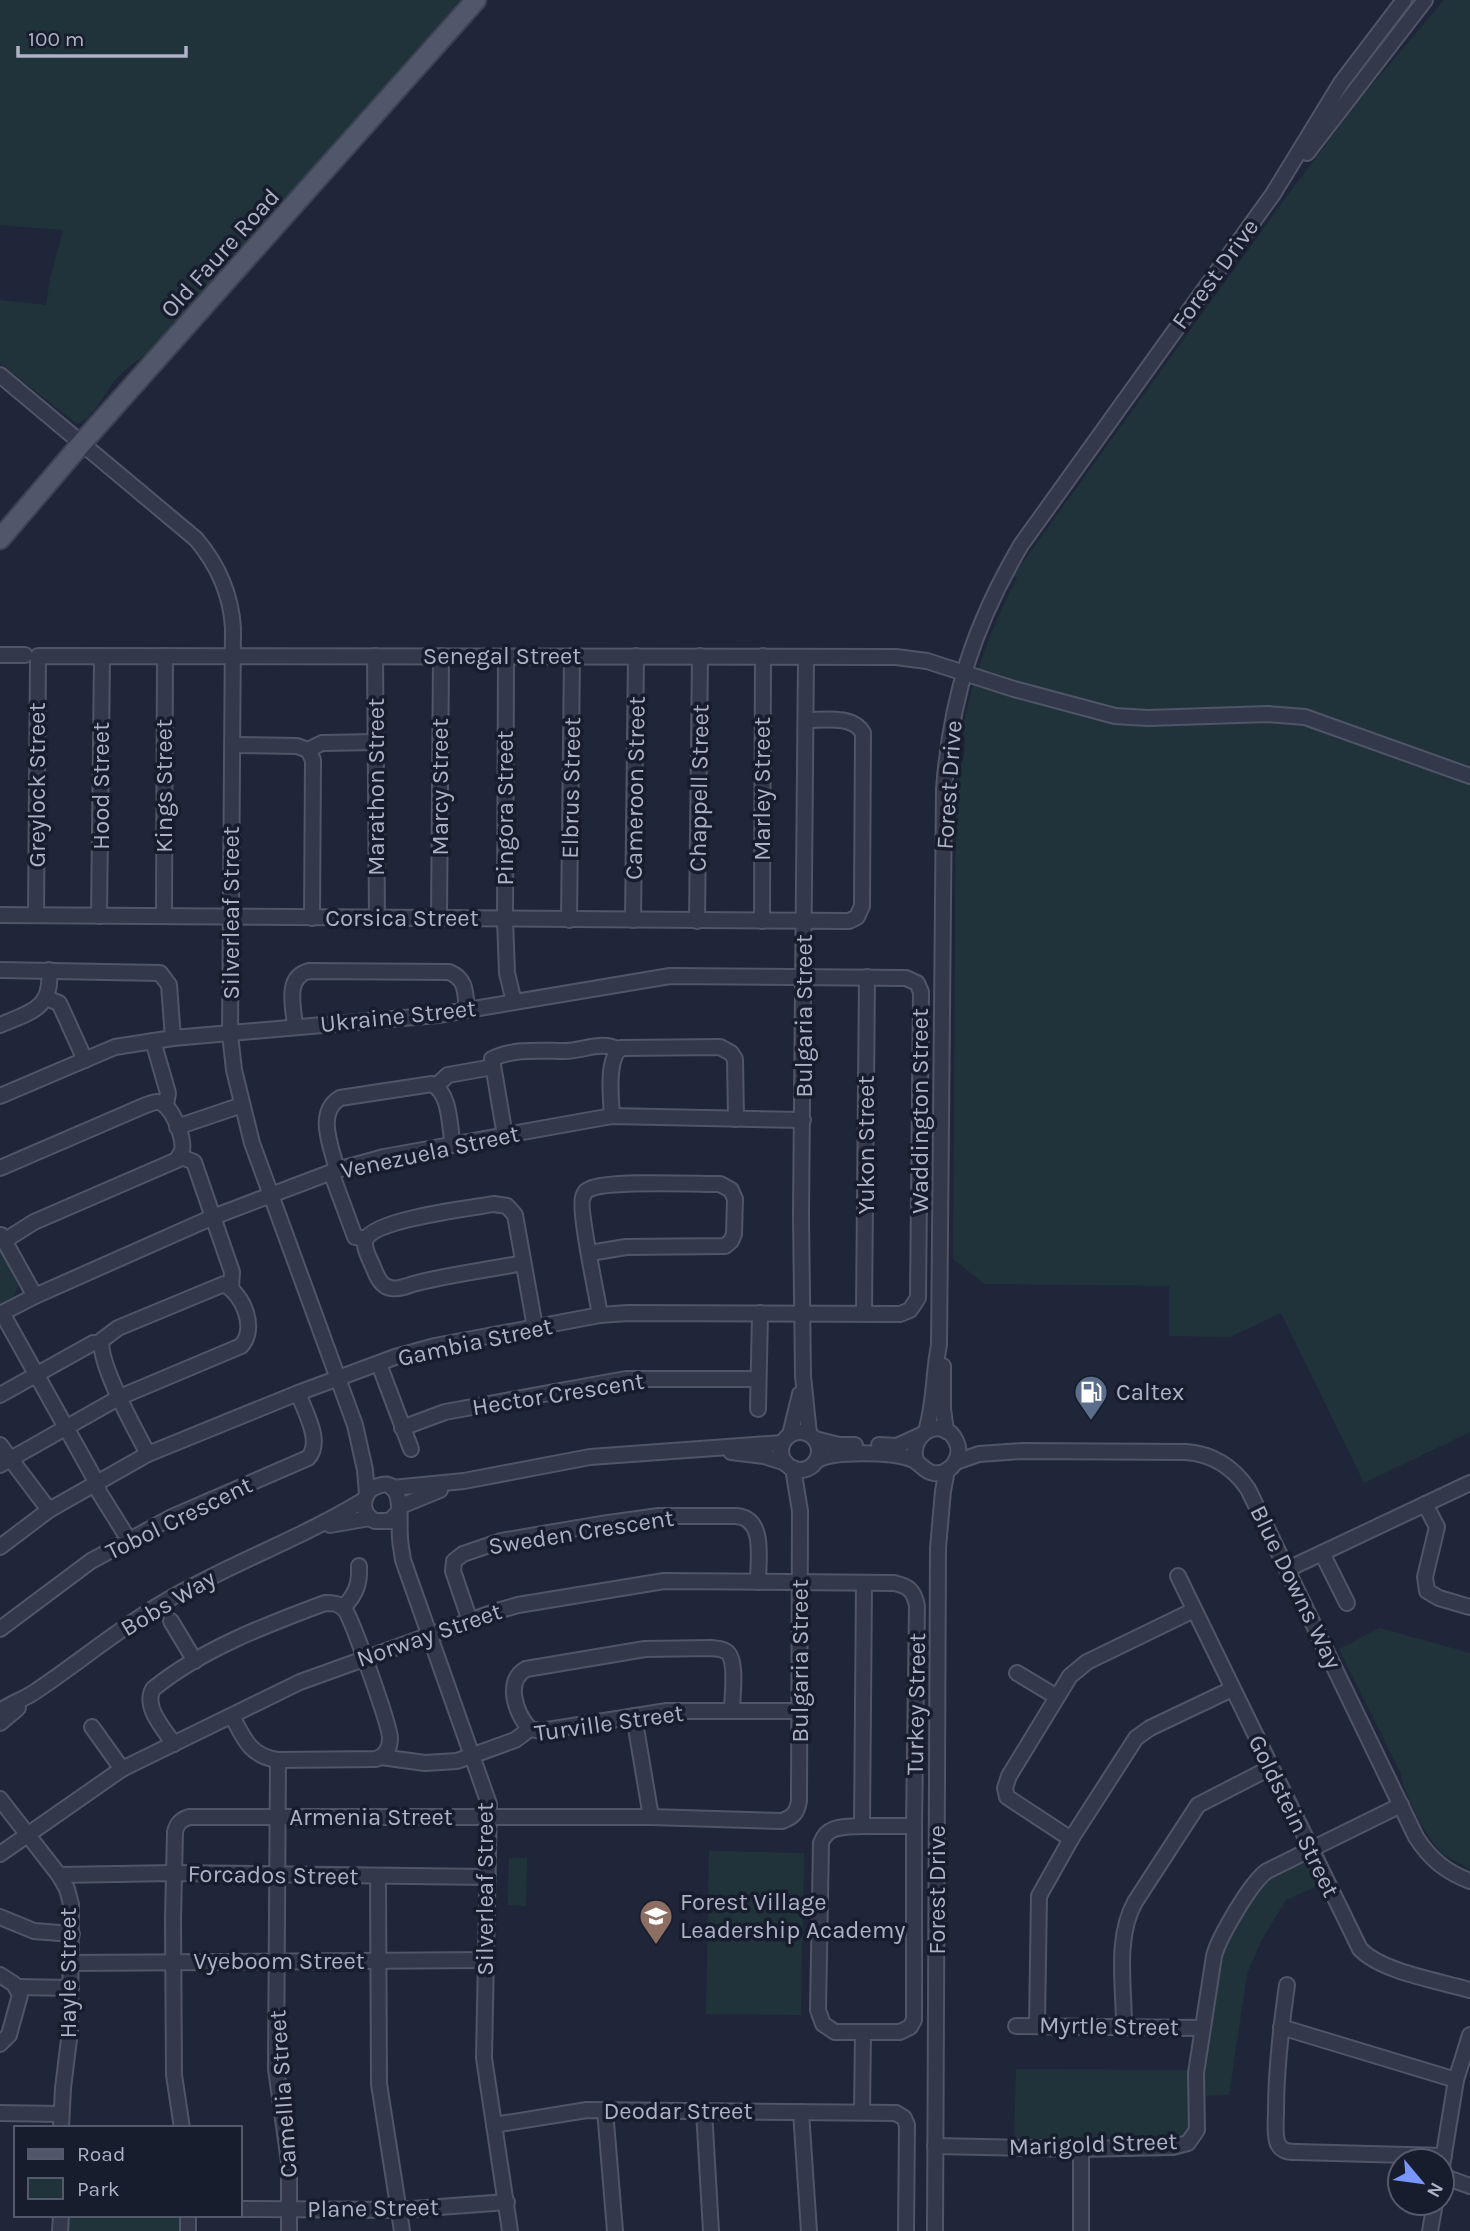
<svg xmlns="http://www.w3.org/2000/svg" width="1470" height="2231" font-family="Karla,sans-serif">
<style>
.green{fill:#21333a}
.lines{fill:none;stroke-linecap:round;stroke-linejoin:round}
.minor-casing{stroke:#505567;stroke-width:18}
.major-casing{stroke:#3c4153;stroke-width:23}
.minor{stroke:#33384a;stroke-width:14}
.major{stroke:#50576a;stroke-width:19}
.labels{text-anchor:middle;dominant-baseline:central;stroke-width:7;stroke-linejoin:round;paint-order:stroke}
.street-label{font-size:24px;fill:#adb2c6;stroke:#181d2e}
.poi-label{font-size:24px;fill:#adb2c6;stroke:#181d2e;text-anchor:start}
</style>
<rect width="100%" height="100%" fill="#1f2639"/>
<!-- green -->
<g class="green">
<path d="M0 0H460L152 350C139 359 127 367 117 378 103 393 97 415 77 424L0 363V300L46 305 50 279 63 230 0 225Z"/>
<path d="M1444 0H1470V1432L1364 1483 1281 1313 1230 1337 1169 1336V1286L985 1284 953 1259 956 779C961 768 965 756 965 743 965 735 962 728 964 721 975 671 993 624 1017 578L1013 576 1287 196 1361 98Z"/>
<path d="M0 1249 18 1286 13 1297 0 1305Z"/>
<path d="M1380 1628 1470 1653V1869C1461 1864 1449 1859 1441 1852 1427 1838 1403 1793 1401 1774L1339 1649Z"/>
<path d="M709 1851 804 1853 801 2015 706 2014Z"/>
<path d="M509 1858H527L526 1906 508 1905Z"/>
<path d="M1302 1861 1311 1864 1322 1884 1286 1900 1261 1941 1247 1974 1229 2095 1201 2096V2075L1218 1957 1224 1942 1264 1880Z"/>
<path d="M1016 2069 1191 2070V2127L1180 2142H1014Z"/>
<rect x="67" y="2215" width="116" height="16"/>
</g>
<g class="lines">
<defs>
<g id="minor">
<path d="M1307 153 1425 0"/>
<path d="M0 375 196 539C218 565 231 594 233 628L230 1034 234 1070 252 1143 355 1425 365 1470 367 1494"/>
<path d="M0 655H25"/>
<path d="M375 656 377 918"/>
<path d="M506 656 505 919 507 973 514 1002"/>
<path d="M806 657 801 1216 803 1376 809 1434"/>
<path d="M232 745 297 746 308 750"/>
<path d="M308 750 313 760 312 918"/>
<path d="M308 750 322 743 376 742"/>
<path d="M0 915 849 921 857 917 862 906 863 733C853 715 824 720 806 720"/>
<path d="M36 915 38 656 896 657 927 661 1014 689 1115 716 1148 718 1268 714 1305 717 1470 776"/>
<path d="M99 916 102 657"/>
<path d="M164 916 165 656"/>
<path d="M439 919 441 656"/>
<path d="M569 920 572 656"/>
<path d="M633 920 636 656"/>
<path d="M697 921 700 656"/>
<path d="M762 921 763 656"/>
<path d="M0 970 160 973 169 985 173 1038"/>
<path d="M46 998 59 1003 61 1007 85 1060"/>
<path d="M0 1025C30 1012 53 1009 49 970"/>
<path d="M295 1027C294 1008 284 977 309 971L449 972C467 979 465 993 467 1010"/>
<path d="M153 1041 168 1093 166 1105"/>
<path d="M436 1086 448 1075 493 1067"/>
<path d="M0 1096 115 1047 173 1038 438 1015 670 976 906 978 917 983 921 992 918 1298 910 1310 900 1314 628 1313 600 1315 435 1346 395 1357 298 1393 148 1454 49 1510 0 1547"/>
<path d="M612 1116C611 1098 606 1059 621 1048L720 1047 731 1053 735 1059 736 1119"/>
<path d="M177 1127 242 1105"/>
<path d="M504 1130 492 1059C513 1048 542 1051 564 1051 584 1051 601 1040 619 1050"/>
<path d="M179 1156 194 1162 232 1272 231 1288"/>
<path d="M0 1168 146 1105C150 1104 153 1102 157 1102 171 1102 185 1138 182 1150 181 1154 179 1157 177 1160L34 1222 4 1241"/>
<path d="M337 1170C332 1148 315 1113 340 1098L432 1084C451 1094 449 1126 453 1145"/>
<path d="M331 1172 355 1237 366 1239"/>
<path d="M1 1235 35 1296"/>
<path d="M590 1253 626 1247 725 1246 731 1241 734 1234 735 1199 731 1190 720 1184C695 1184 607 1180 590 1189 586 1190 584 1193 583 1197 578 1206 596 1292 599 1309L600 1315"/>
<path d="M523 1263C488 1270 451 1274 417 1283 408 1285 400 1290 391 1288 382 1287 377 1277 374 1269 371 1261 362 1247 366 1239 376 1219 471 1208 494 1204L507 1206 515 1215 535 1327"/>
<path d="M2 1313 97 1483 99 1492 129 1540"/>
<path d="M864 1313 867 977"/>
<path d="M0 1314 35 1296 213 1217 337 1170 384 1157 612 1116 803 1120"/>
<path d="M379 1364 411 1449"/>
<path d="M943 1366V1409L946 1431"/>
<path d="M0 1395 93 1343H101"/>
<path d="M758 1409 760 1313"/>
<path d="M402 1428 445 1412 626 1379H758"/>
<path d="M926 1431C935 1403 933 1374 939 1345L944 789C951 696 974 625 1021 545L1273 194 1341 83 1404 0"/>
<circle cx="800" cy="1451" r="19"/>
<path d="M790 1435 800 1394"/>
<path d="M815 1439 839 1445H855"/>
<path d="M0 1445 49 1510"/>
<path d="M879 1445 897 1446 921 1435"/>
<path d="M731 1452 764 1456 786 1463"/>
<path d="M816 1461C832 1450 893 1452 911 1459 920 1462 923 1471 933 1473 950 1476 964 1457 956 1441 944 1415 908 1432 916 1461"/>
<path d="M956 1462 979 1454 1022 1451 1186 1452C1213 1454 1233 1467 1248 1489L1416 1837C1430 1859 1446 1872 1470 1881"/>
<path d="M0 1465 120 1397 241 1346C257 1329 244 1295 224 1284L118 1328 102 1340C97 1362 136 1431 148 1454"/>
<path d="M392 1488 464 1481 590 1457 783 1443"/>
<path d="M1425 1504 1437 1527 1425 1577 1427 1591 1439 1598 1470 1607"/>
<path d="M401 1506 440 1490"/>
<path d="M400 1510 390 1521H375C362 1514 361 1501 370 1490 407 1468 398 1519 400 1537 400 1544 402 1552 403 1560L489 1804 484 2058 510 2231"/>
<path d="M330 1525 370 1518"/>
<path d="M1322 1553 1347 1603"/>
<path d="M1288 1569 1470 1483"/>
<path d="M1178 1576 1360 1949C1382 1972 1439 1981 1470 1990"/>
<path d="M343 1608C356 1594 360 1584 359 1566"/>
<path d="M171 1621 195 1661"/>
<path d="M470 1621 453 1571 454 1561 463 1554 501 1541 601 1524 659 1516H736C766 1518 758 1559 758 1582"/>
<path d="M0 1629 91 1561 172 1517 308 1458C323 1442 305 1412 298 1393"/>
<path d="M1017 1673 1057 1697"/>
<path d="M0 1711C10 1704 22 1700 33 1693 77 1664 118 1629 164 1602 229 1564 300 1539 364 1500"/>
<path d="M232 1716C244 1739 250 1756 278 1760L276 2069 289 2162V2231"/>
<path d="M634 1716 651 1817"/>
<path d="M0 1723 18 1708"/>
<path d="M92 1727 122 1769"/>
<path d="M530 1729C516 1714 504 1681 526 1669L645 1649 711 1648C717 1649 723 1648 728 1653 737 1662 732 1698 732 1711"/>
<path d="M530 1729 541 1731 667 1711H800"/>
<path d="M174 1744C164 1729 143 1707 153 1689 202 1649 266 1625 325 1603 333 1603 339 1603 345 1610 352 1619 390 1726 390 1738 390 1748 386 1756 376 1759L278 1760"/>
<path d="M381 1757 425 1763 457 1761 515 1740 530 1729"/>
<path d="M0 1799 59 1875 67 1889 71 1904 70 2031 63 2088 61 2128"/>
<path d="M862 1826H914V2020L910 2027 900 2032H835L823 2024 818 2010 821 1843C827 1825 845 1827 862 1826Z"/>
<path d="M862 1826 864 1583"/>
<path d="M1071 1839 1007 1797 1005 1788 1009 1776 1070 1676 1087 1662 1194 1610"/>
<path d="M0 1854 122 1769 300 1682 497 1611 518 1605 664 1581 894 1583C909 1586 914 1591 917 1606L914 1826"/>
<path d="M59 1875 174 1873 488 1877"/>
<path d="M378 1876 379 2084 402 2231"/>
<path d="M0 1917 34 1931 72 1934"/>
<path d="M71 1963 486 1960"/>
<path d="M0 1975 14 1984 20 1995 9 2035 0 2044"/>
<path d="M1287 1985C1281 2027 1276 2068 1276 2111 1276 2121 1274 2135 1278 2144 1282 2152 1290 2152 1297 2152L1444 2156"/>
<path d="M17 1987 71 1988"/>
<path d="M1037 2025 1039 1896 1071 1839 1136 1738 1150 1728 1232 1689"/>
<path d="M1016 2026 1202 2028"/>
<path d="M1124 2026C1124 1985 1115 1938 1135 1902L1198 1805 1270 1768"/>
<path d="M1281 2027 1456 2080"/>
<path d="M605 2110 615 2231"/>
<path d="M704 2111 711 2231"/>
<path d="M801 2112 809 2231"/>
<path d="M862 2112 863 2032"/>
<path d="M0 2113 61 2114"/>
<path d="M494 2125 587 2110 896 2113 904 2118 907 2125 906 2231"/>
<path d="M182 2128 174 2075 173 1918 175 1832C177 1823 181 1820 189 1817H651L782 1821C793 1817 797 1813 799 1801L800 1511 793 1468"/>
<path d="M935 2146 1081 2149 1173 2147 1188 2143 1197 2130 1196 2073 1214 1956C1219 1937 1251 1882 1267 1871L1401 1805"/>
<path d="M1081 2149V2231"/>
<path d="M1442 2166 1456 2080 1470 2035"/>
<path d="M1442 2176 1470 2186"/>
<path d="M240 2209 399 2210 507 2202"/>
<path d="M60 2231 61 2215"/>
<path d="M188 2231V2215"/>
<path d="M935 2231 938 1548 943 1491 947 1470"/>
<path d="M1430 2231 1435 2203"/>
</g>
<path id="major" d="M0 539 81 444 476 0"/>
</defs>
<!-- minor casing -->
<use href="#minor" class="minor-casing"/>
<!-- major casing -->
<use href="#major" class="major-casing"/>
<!-- minor -->
<use href="#minor" class="minor"/>
<!-- major -->
<use href="#major" class="major"/>
</g>
<!-- icons -->
<defs>
<symbol id="fuel-pin" viewBox="-11 -11 22 30"><path d="M0 17L-7.5 6A9.5 9.5 0 1 1 7.5 6Z" fill="#5c6f8a" stroke="#181d2e"/><path d="M-5.5-6h7V0h2V4h1.3V-2.5L3-4.5l.8-.8L6-3V5H2.5V1h-1V6h-7ZM-4.2-4.7v3.2H.2V-4.7Z" fill="#fff"/></symbol>
<symbol id="school-pin" viewBox="-11 -11 22 30"><path d="M0 17L-7.5 6A9.5 9.5 0 1 1 7.5 6Z" fill="#8d6e63" stroke="#181d2e"/><path d="M0-5L7-2L0 1L-7-2ZM-4 1L0 2.5L4 1V4Q0 6-4 4Z" fill="#fff"/></symbol>
</defs>
<g fill-rule="evenodd">
<use href="#fuel-pin" x="1072" y="1373" width="38" height="52"/>
<use href="#school-pin" x="637" y="1897" width="38" height="52"/>
</g>
<g class="labels">
<!-- street labels -->
<g class="street-label">
<text transform="translate(220 253) rotate(-48)">Old Faure Road</text>
<text transform="translate(1215 274) rotate(-54)">Forest Drive</text>
<text x="502" y="656">Senegal Street</text>
<text transform="translate(37 785) rotate(-90)">Greylock Street</text>
<text transform="translate(949 785) rotate(-86)">Forest Drive</text>
<text transform="translate(101 786) rotate(-90)">Hood Street</text>
<text transform="translate(164 786) rotate(-90)">Kings Street</text>
<text transform="translate(376 787) rotate(-90)">Marathon Street</text>
<text transform="translate(440 787) rotate(-90)">Marcy Street</text>
<text transform="translate(571 788) rotate(-89)">Elbrus Street</text>
<text transform="translate(635 788) rotate(-89)">Cameroon Street</text>
<text transform="translate(699 788) rotate(-89)">Chappell Street</text>
<text transform="translate(762 789) rotate(-90)">Marley Street</text>
<text transform="translate(505 808) rotate(-90)">Pingora Street</text>
<text transform="translate(231 913) rotate(-90)">Silverleaf Street</text>
<text x="402" y="918">Corsica Street</text>
<text transform="translate(398 1016) rotate(-6)">Ukraine Street</text>
<text transform="translate(804 1016) rotate(-90)">Bulgaria Street</text>
<text transform="translate(920 1111) rotate(-90)">Waddington Street</text>
<text transform="translate(866 1145) rotate(-90)">Yukon Street</text>
<text transform="translate(430 1152) rotate(-12)">Venezuela Street</text>
<text transform="translate(475 1342) rotate(-12)">Gambia Street</text>
<text transform="translate(558 1394) rotate(-9)">Hector Crescent</text>
<text transform="translate(179 1518) rotate(-26)">Tobol Crescent</text>
<text transform="translate(581 1532) rotate(-9)">Sweden Crescent</text>
<text transform="translate(1296 1587) rotate(64)">Blue Downs Way</text>
<text transform="translate(168 1603) rotate(-31)">Bobs Way</text>
<text transform="translate(429 1635) rotate(-19)">Norway Street</text>
<text transform="translate(800 1661) rotate(-90)">Bulgaria Street</text>
<text transform="translate(916 1704) rotate(-89)">Turkey Street</text>
<text transform="translate(609 1723) rotate(-8)">Turville Street</text>
<text transform="translate(1294 1816) rotate(64)">Goldstein Street</text>
<text x="371" y="1817">Armenia Street</text>
<text transform="translate(273 1875) rotate(1)">Forcados Street</text>
<text transform="translate(485 1889) rotate(-90)">Silverleaf Street</text>
<text transform="translate(937 1890) rotate(-90)">Forest Drive</text>
<text x="279" y="1961">Vyeboom Street</text>
<text transform="translate(68 1973) rotate(-90)">Hayle Street</text>
<text transform="translate(1109 2026) rotate(1)">Myrtle Street</text>
<text transform="translate(283 2094) rotate(-94)">Camellia Street</text>
<text x="678" y="2111">Deodar Street</text>
<text transform="translate(1093 2144) rotate(-2)">Marigold Street</text>
<text transform="translate(373 2208) rotate(-1)">Plane Street</text>
</g>
<!-- poi labels -->
<g class="poi-label">
<text x="1116" y="1392">Caltex</text>
<text x="680" y="1902">Forest Village<tspan x="680" dy="28">Leadership Academy</tspan></text>
</g>
</g>
<!-- legend -->
<rect x="14" y="2126" width="228" height="91" fill="#181d2e" stroke="#54596b" stroke-width="2"/>
<rect x="28" y="2149" width="35" height="10" fill="#50576a" stroke="#54596b" stroke-width="2"/>
<text x="77" y="2161" font-size="21" fill="#adb2c6">Road</text>
<rect x="28" y="2178" width="35" height="21" fill="#21333a" stroke="#54596b" stroke-width="2"/>
<text x="77" y="2196" font-size="21" fill="#adb2c6">Park</text>
<!-- north arrow -->
<g transform="translate(1421 2182) rotate(119)"><circle r="33" fill="#181d2e" stroke="#54596b" stroke-width="2"/>
<path d="M0-5L12 26L0 18L-12 26Z" fill="#7996ff"/>
<text y="-10" font-size="19" font-weight="bold" text-anchor="middle" fill="#adb2c6">N</text>
</g>
<!-- scale -->
<path d="M18 46v10h168v-10" fill="none" stroke="#adb2c6" stroke-width="3.5"/>
<text x="28" y="46" font-size="21" fill="#adb2c6" stroke="#181d2e" stroke-width="5" paint-order="stroke">100 m</text>
</svg>
